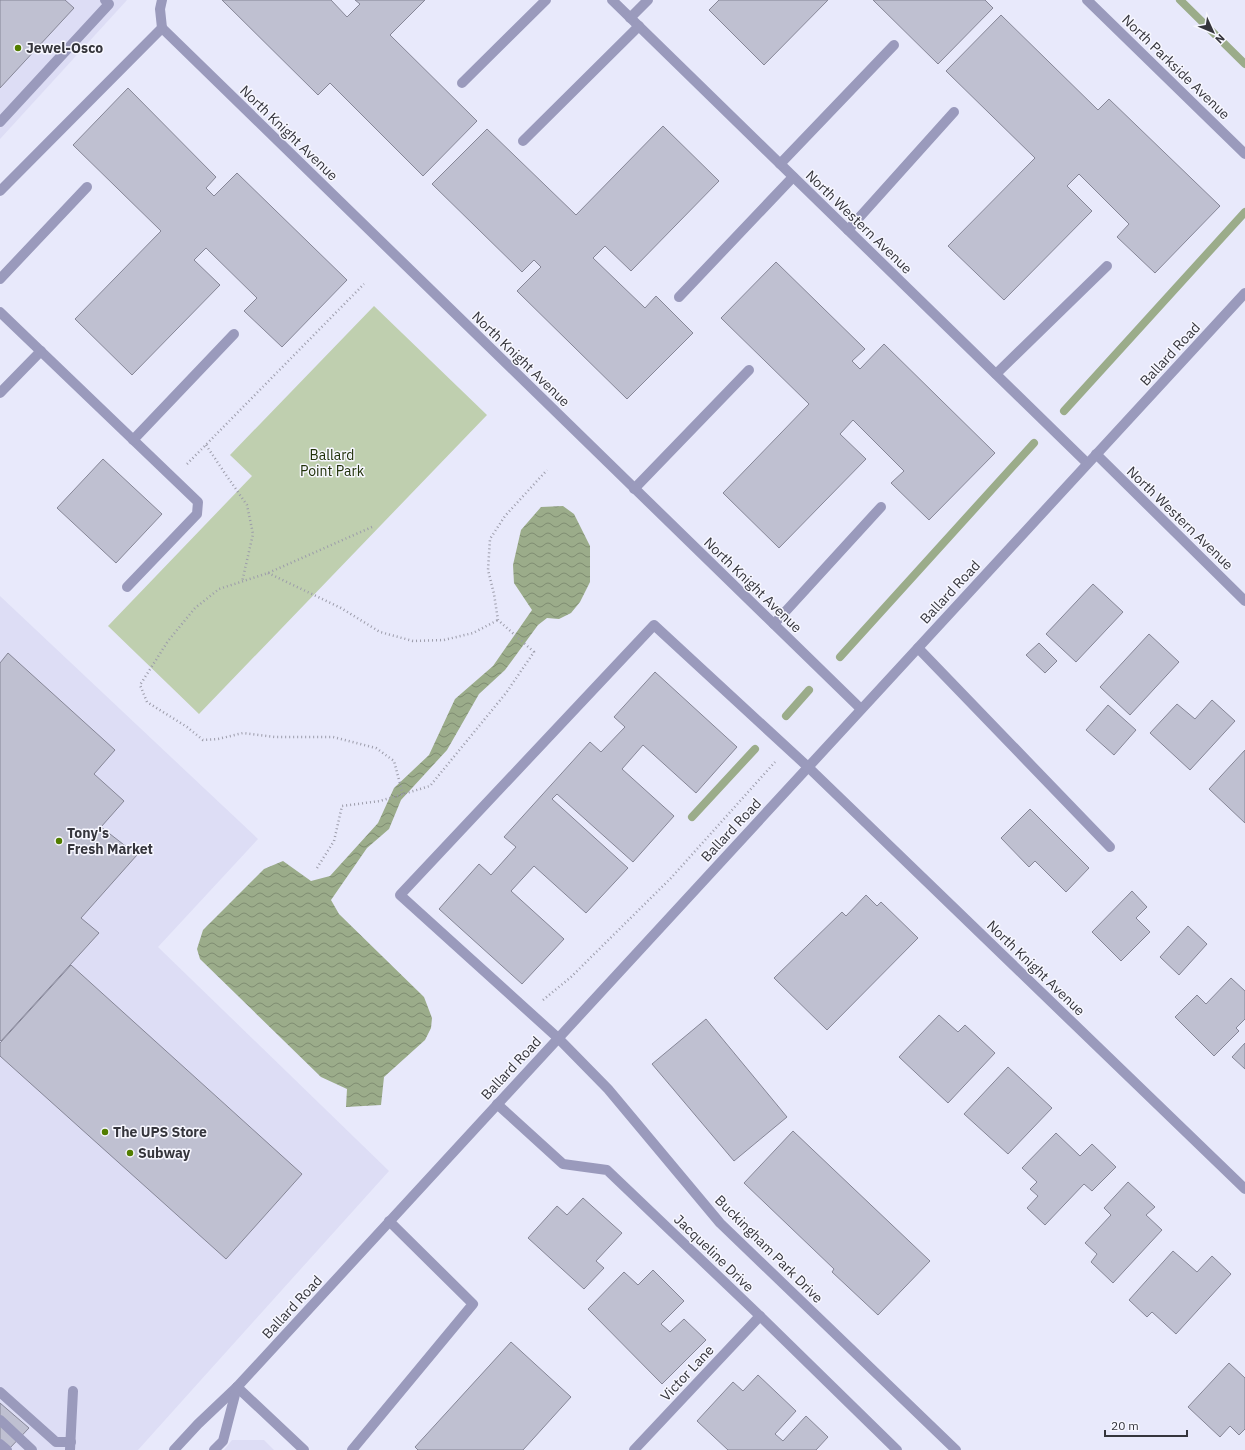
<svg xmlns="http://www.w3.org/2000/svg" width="1245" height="1450" font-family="'IBM Plex Sans',sans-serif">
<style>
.built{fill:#ddddf5}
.park{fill:#bfcfaf}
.water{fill:url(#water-waves)}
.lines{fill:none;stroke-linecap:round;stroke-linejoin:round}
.stream{stroke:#9bac8a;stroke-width:8}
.building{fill:#bfc0d1;stroke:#868697}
.path{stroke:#9c9caa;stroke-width:2.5;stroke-dasharray:1 3;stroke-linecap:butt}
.minor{stroke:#9a9abc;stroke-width:10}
.poi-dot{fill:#527d00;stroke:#f7f7ff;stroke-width:1.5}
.labels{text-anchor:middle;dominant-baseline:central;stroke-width:3;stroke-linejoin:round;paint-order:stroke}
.poi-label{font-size:14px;font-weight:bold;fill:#35353c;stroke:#f7f7ff;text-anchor:start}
.street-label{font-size:14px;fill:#35353c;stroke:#f7f7ff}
.park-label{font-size:14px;fill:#203109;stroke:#f7f7ff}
</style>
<defs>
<pattern id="water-waves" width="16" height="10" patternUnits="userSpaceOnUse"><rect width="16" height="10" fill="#9bac8a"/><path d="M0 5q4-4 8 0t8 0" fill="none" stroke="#7f8d72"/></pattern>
</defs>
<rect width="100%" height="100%" fill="#e8e9fb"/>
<!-- built -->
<g class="built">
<path d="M0 0H127L0 139Z"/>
<path d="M0 596 258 839 158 947 389 1171 138 1450H0Z"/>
<path d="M232 1440H264L274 1450H224Z"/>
</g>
<!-- park -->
<path class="park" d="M374 306 487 415 199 714 108 626 252 476 230 455Z"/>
<!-- water -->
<path class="water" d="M563 506 574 514 590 546V582L580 602 571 613 559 619 547 618 538 625 505 670 479 694 447 750 401 800 389 829 367 848 331 900 339 914 424 997 432 1018 431 1028 425 1040 384 1077 381 1105 346 1107 347 1089 321 1077 200 959 197 949 203 930 264 869 283 861 311 881 330 876 378 823 394 788 429 755 455 699 493 666 532 610 514 583 513 565 521 530 541 507Z"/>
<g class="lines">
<!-- stream -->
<g class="stream">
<path d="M1180 0 1245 64"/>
<path d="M1064 411 1245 212"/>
<path d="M840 657 1034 443"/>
<path d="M786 716 809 690"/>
<path d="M692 817 755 749"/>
</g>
</g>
<!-- building -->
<g class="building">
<path d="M0 0H65L74 8 0 88Z"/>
<path d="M222 0H331L347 17 360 4 355 0H425L390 35 477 121 423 176 330 83 318 95Z"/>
<path d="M719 0H828L764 65 709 10Z"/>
<path d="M873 0H985L993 8 938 64Z"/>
<path d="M1001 15 1098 110 1109 99 1220 206 1155 273 1117 237 1129 224 1079 174 1067 186 1092 211 1004 300 948 246 1035 158 946 71Z"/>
<path d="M128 88 216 177 206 188 214 196 237 173 347 280 282 347 244 311 257 298 206 248 194 260 220 285 132 375 75 319 161 231 73 145Z"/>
<path d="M663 126 719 181 631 271 605 246 593 258 645 308 656 296 693 333 627 399 517 291 541 267 534 260 522 272 432 184 487 129 576 215Z"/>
<path d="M776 262 865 349 852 361 860 369 884 344 995 453 929 520 891 483 904 471 853 420 840 434 866 459 779 548 723 493 809 404 721 318Z"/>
<path d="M103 459 162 514 116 563 57 508Z"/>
<path d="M1093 584 1123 612 1076 662 1046 634Z"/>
<path d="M1149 634 1179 662 1130 715 1100 687Z"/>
<path d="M1039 643 1057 661 1045 673 1026 655Z"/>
<path d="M8 653 115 750 94 774 124 801 101 827 137 855 81 918 99 933 1 1041 0 1040V663Z"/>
<path d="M655 672 737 747 696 793 643 745 622 769 674 816 633 862 557 794 552 799 628 868 586 913 534 866 511 891 564 939 522 984 439 909 479 864 491 875 516 847 504 837 590 742 601 752 625 727 614 717Z"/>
<path d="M1212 700 1235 721 1190 770 1150 733 1177 704 1195 719Z"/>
<path d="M1108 705 1136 730 1114 755 1086 730Z"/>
<path d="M1245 750V823L1209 789Z"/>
<path d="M1030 809 1089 868 1066 892 1035 861 1029 867 1001 838Z"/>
<path d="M1132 891 1147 907 1136 918 1150 932 1121 961 1092 932Z"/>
<path d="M866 895 877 906 881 902 918 938 827 1030 774 978 842 912 846 916Z"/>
<path d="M1188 926 1207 944 1179 975 1160 957Z"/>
<path d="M71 965 302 1174 226 1259 0 1056V1043Z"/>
<path d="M1231 978 1245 991V1019L1236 1028 1239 1031 1214 1056 1175 1017 1197 995 1206 1004Z"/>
<path d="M939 1015 958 1032 965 1025 995 1053 948 1103 899 1057Z"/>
<path d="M706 1019 787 1117 734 1161 652 1064Z"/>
<path d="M1245 1043V1069L1232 1057Z"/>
<path d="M1008 1067 1052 1108 1008 1154 964 1114Z"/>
<path d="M793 1131 930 1261 878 1315 832 1272 834 1269 744 1183Z"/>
<path d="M1056 1133 1080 1156 1092 1144 1116 1167 1092 1191 1084 1184 1045 1225 1027 1208 1038 1196 1030 1189 1037 1182 1022 1168Z"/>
<path d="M1128 1182 1155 1207 1146 1215 1162 1230 1113 1283 1091 1262 1097 1254 1085 1243 1111 1215 1104 1208Z"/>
<path d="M583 1198 622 1233 596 1261 604 1268 584 1289 528 1238 557 1206 567 1215Z"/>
<path d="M1173 1251 1197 1272 1212 1256 1231 1274 1176 1334 1152 1312 1147 1317 1129 1300Z"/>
<path d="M653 1270 684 1301 661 1324 670 1332 684 1319 706 1340 662 1384 588 1309 624 1272 638 1285Z"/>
<path d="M511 1342 571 1397 523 1450H418L415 1447Z"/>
<path d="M1229 1363 1245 1378V1429L1239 1435 1230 1426 1220 1437 1188 1407Z"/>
<path d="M758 1375 796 1411 775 1434 783 1441 806 1416 828 1437 816 1450H728L697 1421 733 1382 743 1391Z"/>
<path d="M0 1403 29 1428 8 1450H0Z"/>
</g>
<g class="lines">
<!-- path -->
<g class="path">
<path d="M206 445 224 472 247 505 253 534 242 582"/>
<path d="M187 464 364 284"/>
<path d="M372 527 268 573 219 589 195 608 168 641 140 685 147 702 187 727 203 740 218 739 243 733 275 737H333L376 748 394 761 403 795"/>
<path d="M268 573 341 608 380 632 413 641 444 640 473 633 498 620"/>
<path d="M317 868 334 841 342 806 380 801 430 786 506 693 534 652 498 620 494 594 488 570 490 539 505 516 547 470"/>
<path d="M543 1000 571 977 671 878 775 762"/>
</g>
<!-- minor -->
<g class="minor">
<path d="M612 0 1087 463"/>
<path d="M1087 0 1245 154"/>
<path d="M630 18 648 0"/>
<path d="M162 28 861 709"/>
<path d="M462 83 546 0"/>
<path d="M0 122 109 4 105 0"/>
<path d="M523 141 639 26"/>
<path d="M780 164 894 45"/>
<path d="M0 191 162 28 160 9 162 0"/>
<path d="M848 230 954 112"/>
<path d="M0 279 87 187"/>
<path d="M679 297 793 177"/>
<path d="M0 312 198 502 197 514 127 587"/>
<path d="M996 374 1107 266"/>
<path d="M0 393 41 351"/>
<path d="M133 440 234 334"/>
<path d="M1096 454 1245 601"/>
<path d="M634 489 749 370"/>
<path d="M774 624 881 507"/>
<path d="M918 648 1110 847"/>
<path d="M497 1104 563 1164 607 1170 760 1316 897 1450"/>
<path d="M237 1387 304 1450"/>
<path d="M0 1392 56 1442H71"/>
<path d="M0 1420 32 1450"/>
<path d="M0 1444 7 1450"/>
<path d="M70 1450 73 1391"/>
<path d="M174 1450 198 1424 237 1387 1245 293"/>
<path d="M214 1450 223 1441 237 1387"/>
<path d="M352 1450 473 1304 389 1221"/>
<path d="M634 1450 760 1316"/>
<path d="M956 1450 720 1223 608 1089 558 1038 400 895 654 625 808 767 1245 1189"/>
</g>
</g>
<!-- markers -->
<g class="poi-dot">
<circle cx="18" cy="48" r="4"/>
<circle cx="59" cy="841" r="4"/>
<circle cx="105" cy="1132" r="4"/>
<circle cx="130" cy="1153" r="4"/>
</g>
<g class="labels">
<!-- poi labels -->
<g class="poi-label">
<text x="26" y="48">Jewel-Osco</text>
<text x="67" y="833">Tony's<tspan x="67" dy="16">Fresh Market</tspan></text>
<text x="113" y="1132">The UPS Store</text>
<text x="138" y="1153">Subway</text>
</g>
<!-- street labels -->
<g class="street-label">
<text transform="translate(1176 67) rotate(44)">North Parkside Avenue</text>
<text transform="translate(289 133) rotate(44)">North Knight Avenue</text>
<text transform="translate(859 222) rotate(44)">North Western Avenue</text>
<text transform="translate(1170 354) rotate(-47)">Ballard Road</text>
<text transform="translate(521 359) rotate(44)">North Knight Avenue</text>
<text transform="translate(1180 518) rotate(44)">North Western Avenue</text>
<text transform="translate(753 585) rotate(44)">North Knight Avenue</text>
<text transform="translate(950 592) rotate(-47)">Ballard Road</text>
<text transform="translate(731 830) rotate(-47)">Ballard Road</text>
<text transform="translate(1036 968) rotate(44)">North Knight Avenue</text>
<text transform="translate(511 1068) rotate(-47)">Ballard Road</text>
<text transform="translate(769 1249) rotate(45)">Buckingham Park Drive</text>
<text transform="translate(714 1253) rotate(44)">Jacqueline Drive</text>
<text transform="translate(292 1307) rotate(-47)">Ballard Road</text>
<text transform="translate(687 1373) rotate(-47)">Victor Lane</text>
</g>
<!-- park labels -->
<g class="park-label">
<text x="332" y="455">Ballard<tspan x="332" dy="16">Point Park</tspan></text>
</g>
</g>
<!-- north arrow -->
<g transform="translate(1213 32) rotate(134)" stroke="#f7f7ff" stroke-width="3" paint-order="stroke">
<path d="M0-3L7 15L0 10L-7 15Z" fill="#35353c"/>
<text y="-6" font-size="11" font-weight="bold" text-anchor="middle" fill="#35353c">N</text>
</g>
<!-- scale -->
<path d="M1105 1430v6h82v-6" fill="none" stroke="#35353c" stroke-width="2"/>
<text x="1111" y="1430" font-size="12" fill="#35353c" stroke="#f7f7ff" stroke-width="3" paint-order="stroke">20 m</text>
</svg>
